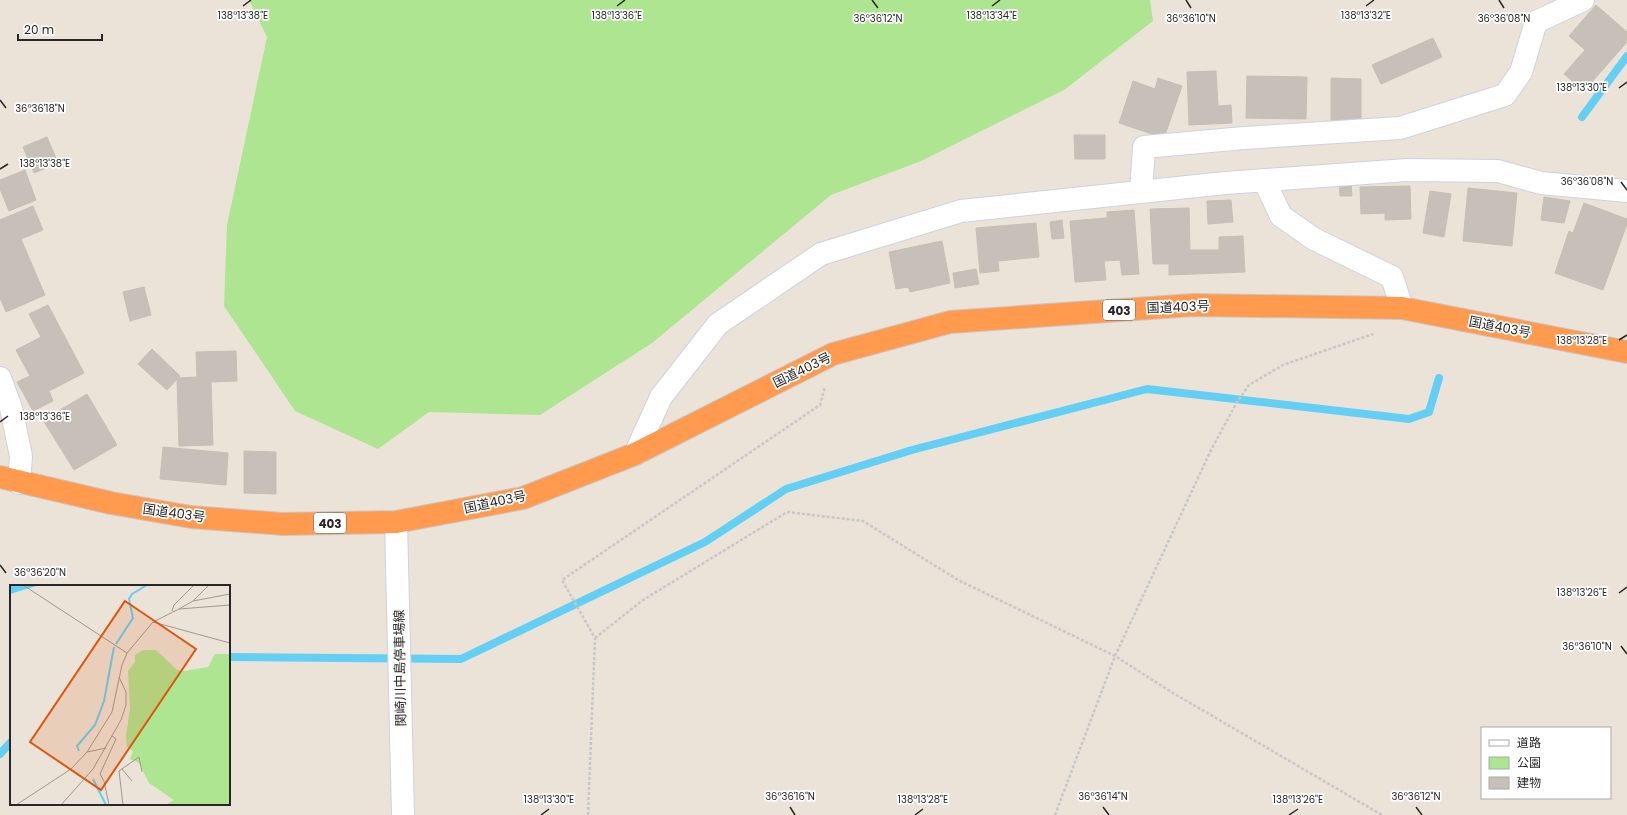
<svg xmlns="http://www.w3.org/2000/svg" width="1627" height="815" font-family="Poppins,'Noto Sans JP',sans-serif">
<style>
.green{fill:#aee590}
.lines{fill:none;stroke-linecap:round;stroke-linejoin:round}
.stream{stroke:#64cff4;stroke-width:8}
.building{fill:#c6c0b8;stroke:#c6bfb2}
.street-casing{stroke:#cdd1e2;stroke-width:24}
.secondary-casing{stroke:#cdd1e2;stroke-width:24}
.highway-casing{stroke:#c7c7c7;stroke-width:24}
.path{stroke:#c7c7c7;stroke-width:2.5;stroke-dasharray:3 2;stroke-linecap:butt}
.street{stroke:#fff;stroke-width:22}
.secondary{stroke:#fff;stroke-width:22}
.highway{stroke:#ff9a4f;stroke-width:22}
.ticks{fill:none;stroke:#272727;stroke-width:1.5}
.labels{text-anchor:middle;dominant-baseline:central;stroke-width:3.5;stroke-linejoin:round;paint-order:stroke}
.shield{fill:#fff;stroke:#686868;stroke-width:1}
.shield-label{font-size:12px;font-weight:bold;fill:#272727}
.street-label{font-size:13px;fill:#272727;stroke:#fff}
.inset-river{fill:none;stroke:#64cff4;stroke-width:2}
.inset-road{fill:none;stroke:#9d9891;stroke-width:1}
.view{fill:#de560d;fill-opacity:0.15;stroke:#de560d;stroke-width:2}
.inset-edge{fill:none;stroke:#272727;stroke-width:2}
.ticks-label{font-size:10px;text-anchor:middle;fill:#272727;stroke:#fff;stroke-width:3.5;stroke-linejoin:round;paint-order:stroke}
</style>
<rect width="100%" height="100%" fill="#ebe3d8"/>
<!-- green -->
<path class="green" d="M249 0H1150L1153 21 1064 90 921 161 831 195 652 343 540 415 429 412 378 449 295 411 224 306 227 225 267 37Z"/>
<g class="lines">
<!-- stream -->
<g class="stream">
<path d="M1582 117 1627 56"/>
<path d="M229 657 461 659 705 542 786 489 912 450 1147 389 1409 419 1429 412 1439 378"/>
<path d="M0 754 11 742"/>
</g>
</g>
<!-- building -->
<g class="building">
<path d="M1596 5 1627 32V42L1584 91 1564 74 1585 50 1569 36Z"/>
<path d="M1433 38 1442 57 1381 84 1372 65Z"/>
<path d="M1216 71 1218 106 1231 105 1232 123 1189 125 1187 72Z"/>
<path d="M1247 76 1307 77 1306 119 1246 118Z"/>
<path d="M1158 78 1182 86 1164 138 1119 123 1133 81 1155 89Z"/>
<path d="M1331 78 1361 79V123H1331Z"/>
<path d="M1074 135H1105V159H1075Z"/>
<path d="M47 137 58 163 34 173 23 147Z"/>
<path d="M25 170 36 200 9 211 0 189V180Z"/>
<path d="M1339 183H1351L1352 196H1340Z"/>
<path d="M1410 186 1411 219 1385 220V213L1361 214 1360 187Z"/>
<path d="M1468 188 1517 193 1512 246 1463 241Z"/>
<path d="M1430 191 1451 194 1444 237 1423 233Z"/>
<path d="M1544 197 1570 201 1564 223 1541 220Z"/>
<path d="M1231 200 1233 222 1208 224 1207 201Z"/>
<path d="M1584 203 1627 219V224L1603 290 1555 273 1569 231 1573 233Z"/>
<path d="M33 206 43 230 21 239 45 295 6 312 0 298V220Z"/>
<path d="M1189 208 1190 250H1219V237L1243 236 1245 272 1169 275V264H1153L1150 209Z"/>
<path d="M1134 210 1139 274 1122 275 1120 260 1104 261 1106 280 1075 282 1070 221 1107 218V212Z"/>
<path d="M1062 220 1064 238 1052 239 1050 222Z"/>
<path d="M1036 223 1039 257 998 261 999 271 980 273 976 228Z"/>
<path d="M942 241 950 283 910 292 908 287 896 289 889 252Z"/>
<path d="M976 269 979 284 955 288 953 273Z"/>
<path d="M144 287 151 315 130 321 123 292Z"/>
<path d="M48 305 84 373 49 391 53 401 33 411 17 382 30 376 16 350 41 337 29 314Z"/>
<path d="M152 349 180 376 167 390 138 364Z"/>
<path d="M236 351 237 381 211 382 213 445 179 446 177 378 197 377 196 352Z"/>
<path d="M87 394 117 445 74 470 43 420Z"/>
<path d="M163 447 228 453 226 485 160 479Z"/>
<path d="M244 451 276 452V494L244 493Z"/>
</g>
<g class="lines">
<defs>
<g id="street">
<path d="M1264 180 1281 216 1314 239 1392 277 1402 308"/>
<path d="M1141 192 1144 147 1244 138 1400 128 1505 95 1521 72 1536 22 1583 0"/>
<path d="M0 378 11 408 21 456 19 483"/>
<path d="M635 454 661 397 718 324 821 254 961 211 1225 183 1407 170 1498 171 1541 183 1627 191"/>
</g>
<path id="secondary" d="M396 522 403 815"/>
<path id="highway" d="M0 477 111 503 191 517 283 524 396 522 523 498 635 454 833 354 950 322 1193 305 1402 308 1627 352"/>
</defs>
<!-- street casing -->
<use href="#street" class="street-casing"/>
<!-- secondary casing -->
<use href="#secondary" class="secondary-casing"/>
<!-- highway casing -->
<use href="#highway" class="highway-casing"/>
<!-- path -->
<g class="path">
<path d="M595 638 643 600 787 512 863 521 958 580 1115 656 1173 693 1382 815"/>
<path d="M588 815 595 638 562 580 820 405 825 387"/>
<path d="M1055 815 1115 656 1211 450 1237 402 1249 385 1283 365 1373 334"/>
</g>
<!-- street -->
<use href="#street" class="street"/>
<!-- secondary -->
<use href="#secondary" class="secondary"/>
<!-- highway -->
<use href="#highway" class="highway"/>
</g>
<!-- ticks -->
<path class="ticks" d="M872 0 878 8M1186 0 1191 8M1499 0 1504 8M243 6 251 0M617 6 625 0M992 6 1000 0M1366 6 1374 0M1619 88 1627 82M0 100 6 108M0 169 8 164M1621 182 1627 190M1619 340 1627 335M0 422 8 416M0 565 6 573M1619 593 1627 587M1621 646 1627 654M790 807 795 815M1103 807 1109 815M1416 807 1422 815M541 815 549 809M915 815 923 809M1289 815 1298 809"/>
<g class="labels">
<!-- shield labels -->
<g class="shield">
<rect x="1103" y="300" width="32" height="20" rx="3"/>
<rect x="314" y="513" width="32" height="20" rx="3"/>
</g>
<g class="shield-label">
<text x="1119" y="310">403</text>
<text x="330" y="523">403</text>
</g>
<!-- street labels -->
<g class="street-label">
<text transform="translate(1178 307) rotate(-2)">国道403号</text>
<text transform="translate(1500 327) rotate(11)">国道403号</text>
<text transform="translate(802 370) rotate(-26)">国道403号</text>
<text transform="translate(495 502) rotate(-12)">国道403号</text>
<text transform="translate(174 513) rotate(8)">国道403号</text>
<text transform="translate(400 668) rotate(-91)">関崎川中島停車場線</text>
</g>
</g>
<!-- overview -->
<g transform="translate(10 585)">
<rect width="220" height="220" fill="#ebe3d8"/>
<path d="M133 65H146L167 85 174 86 198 82 205 69H220V220H155L164 215 139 198 129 178 120 174 123 166 117 162 116 151 120 124 118 86 125 77V70Z" fill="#aee590"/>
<path d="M0 0H30L0 9Z" fill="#64cff4"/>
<path class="inset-river" d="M106 59 123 33 119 14 122 9 137 0M69 166 67 161 85 140 94 116 104 62M83 194 96 220"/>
<path class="inset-road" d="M13 0 117 68M183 16 220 9M169 24 183 16 199 0M162 26 164 20 184 0M143 37 220 58M77 167 96 163M112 184 122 196M6 220 61 184 77 167 102 127 112 80 117 68 143 37 169 24 220 20M51 220 83 184 111 135 116 120V107L109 92M99 220 94 196 90 189 106 154 102 151M113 220 109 186 129 172 132 187"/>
<path class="view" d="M115 16 186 64 91 205 20 157Z"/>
<rect width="220" height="220" class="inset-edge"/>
</g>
<g class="ticks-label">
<text x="243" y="19">138°13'38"E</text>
<text x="617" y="19">138°13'36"E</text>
<text x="992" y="19">138°13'34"E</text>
<text x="1366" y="19">138°13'32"E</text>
<text x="878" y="22">36°36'12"N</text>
<text x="1191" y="22">36°36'10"N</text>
<text x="1504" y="22">36°36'08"N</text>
<text x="1582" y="91">138°13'30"E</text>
<text x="40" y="112">36°36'18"N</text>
<text x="45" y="167">138°13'38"E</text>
<text x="1587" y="185">36°36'08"N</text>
<text x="1582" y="344">138°13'28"E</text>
<text x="45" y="420">138°13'36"E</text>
<text x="40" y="576">36°36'20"N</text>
<text x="1582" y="596">138°13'26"E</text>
<text x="1587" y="650">36°36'10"N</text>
<text x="790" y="800">36°36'16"N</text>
<text x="1103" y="800">36°36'14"N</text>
<text x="1416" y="800">36°36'12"N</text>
<text x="549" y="803">138°13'30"E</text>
<text x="923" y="803">138°13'28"E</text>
<text x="1298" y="803">138°13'26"E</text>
</g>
<!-- legend -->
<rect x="1481" y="727" width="130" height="72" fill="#ffffff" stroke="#a9a9a9"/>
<rect x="1489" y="740" width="20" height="6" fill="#ffffff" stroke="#a9a9a9"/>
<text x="1517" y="747" font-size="12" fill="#272727">道路</text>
<rect x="1489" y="757" width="20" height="12" fill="#aee590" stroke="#a9a9a9"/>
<text x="1517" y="767" font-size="12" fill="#272727">公園</text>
<rect x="1489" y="777" width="20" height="12" fill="#c6c0b8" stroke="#a9a9a9"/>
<text x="1517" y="787" font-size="12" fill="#272727">建物</text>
<!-- scale -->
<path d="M18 34v6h84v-6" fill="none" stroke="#272727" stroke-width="2"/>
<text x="24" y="34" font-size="12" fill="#272727" stroke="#ffffff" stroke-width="3" paint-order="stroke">20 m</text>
</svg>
